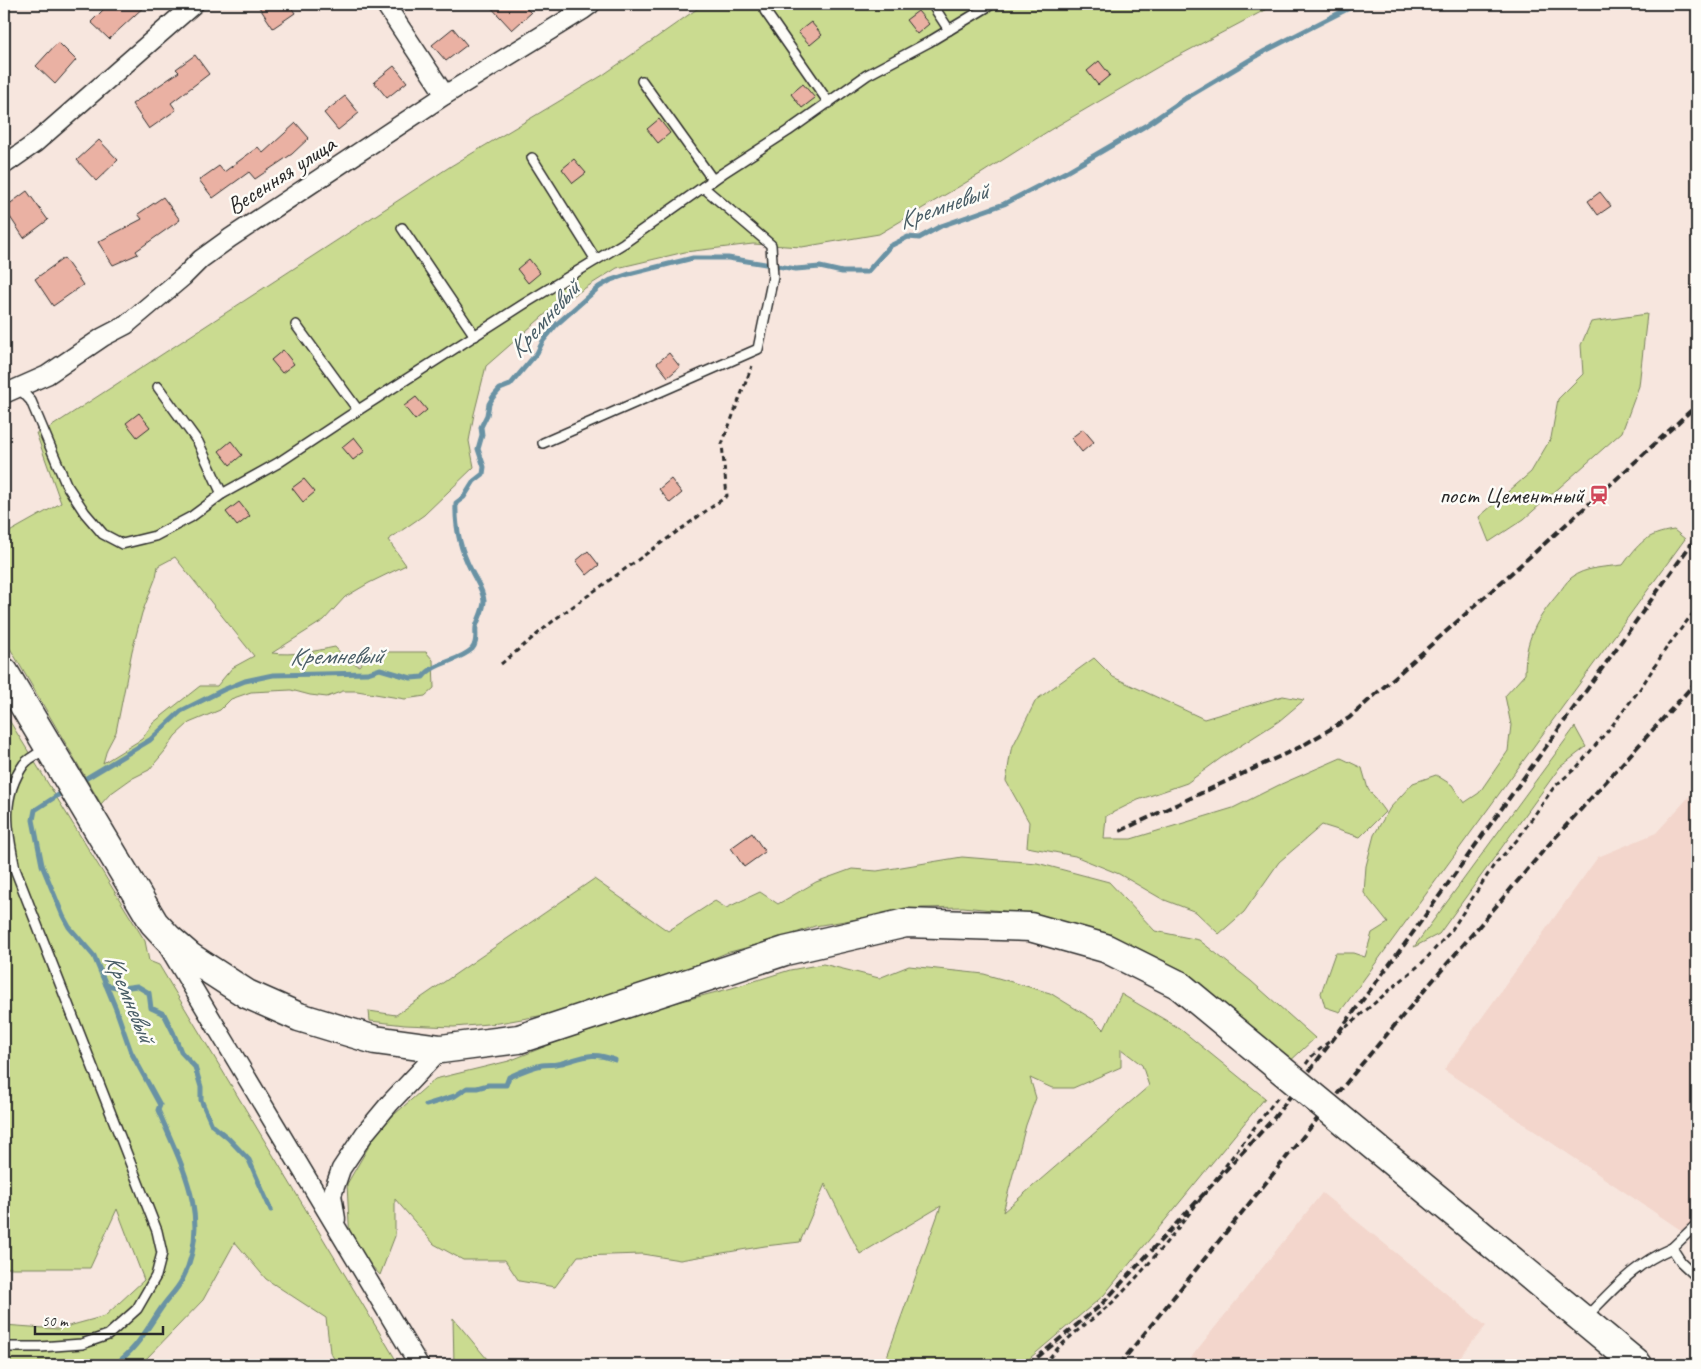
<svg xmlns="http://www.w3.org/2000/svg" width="1701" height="1369" font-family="Caveat,sans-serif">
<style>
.built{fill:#f3d6cc}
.green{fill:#cadb90;stroke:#7a835e;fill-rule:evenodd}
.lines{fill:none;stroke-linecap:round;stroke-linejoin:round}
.stream{stroke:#6992a4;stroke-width:5}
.building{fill:#eab1a3;stroke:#2b2b2b}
.service-casing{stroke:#2b2b2b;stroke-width:12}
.minor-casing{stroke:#2b2b2b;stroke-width:21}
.primary-casing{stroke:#2b2b2b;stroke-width:31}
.path{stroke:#2b2b2b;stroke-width:3;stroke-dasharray:5 4;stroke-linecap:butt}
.service{stroke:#fdfcf7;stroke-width:9}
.minor{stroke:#fdfcf7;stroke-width:18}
.primary{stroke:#fdfcf7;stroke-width:28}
.rail{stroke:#2b2b2b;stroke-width:4;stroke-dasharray:8 4;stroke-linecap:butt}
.primary-bridge-casing{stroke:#2b2b2b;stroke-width:31;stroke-linecap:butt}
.primary-bridge{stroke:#fdfcf7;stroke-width:28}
.labels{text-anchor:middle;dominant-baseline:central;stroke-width:5;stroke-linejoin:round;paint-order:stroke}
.street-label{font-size:24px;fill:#2b2b2b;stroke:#fdfcf7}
.poi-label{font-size:24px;fill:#2b2b2b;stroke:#fdfcf7;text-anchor:end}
.water-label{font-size:25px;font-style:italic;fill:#4a5e67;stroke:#fdfcf7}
</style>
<rect width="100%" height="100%" fill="#f7e6de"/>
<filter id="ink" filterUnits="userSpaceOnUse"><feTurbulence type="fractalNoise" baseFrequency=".02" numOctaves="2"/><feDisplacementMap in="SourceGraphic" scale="10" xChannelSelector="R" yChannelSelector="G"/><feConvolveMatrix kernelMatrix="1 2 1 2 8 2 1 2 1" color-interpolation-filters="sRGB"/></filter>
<g filter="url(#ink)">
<!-- built -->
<g class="built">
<path d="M1697 788V1241L1444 1070 1598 857 1656 833Z"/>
<path d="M1322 1193 1486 1326 1453 1365H1185Z"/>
</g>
<!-- green -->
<g class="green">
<path d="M704 4H1276L1163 64 1050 130 982 173 879 234 802 247 753 244 685 252 617 268 550 310 486 366 474 414 469 441 474 467 424 515 388 540 406 565 369 583 345 597 324 620 272 653C293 656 315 651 335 647L346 659 359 666 371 652H426L433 660 434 688 425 696 405 699 357 691H343L327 697 310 695 291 690 251 692 231 699 220 710 189 723 175 736 165 751 149 770 131 779 110 794 101 804 4 638V535L61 503 36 433 43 432 451 166 603 75ZM175 557 254 656 232 668 217 686H200L153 723 142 739 103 763 107 749 116 732 132 651 142 613 156 577 158 566Z"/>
<path d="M1647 314 1639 386 1622 432 1524 519 1489 542 1479 517 1531 472 1551 438 1558 399 1583 374 1581 345 1591 322Z"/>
<path d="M1674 530 1685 539 1340 1012 1325 1007 1321 993 1335 953H1353L1365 957 1372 933 1388 923 1364 893 1366 866 1374 835 1390 808 1413 783 1436 775 1452 785 1464 803 1479 793 1508 751 1511 725 1505 696 1525 674C1525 639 1536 620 1558 594 1562 589 1566 582 1571 578 1584 567 1607 567 1623 565 1639 543 1646 534 1674 530Z"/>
<path d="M1094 658 1113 677 1204 719 1283 696 1304 700 1279 721 1221 758 1187 783 1138 800 1106 816 1104 839H1131L1233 808 1279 785 1341 758 1362 768 1368 789 1385 812 1360 837 1322 825 1279 862 1244 912 1219 934 1196 912 1162 899 1119 874 1075 856 1027 847 1029 822 1006 781 1011 750 1036 700Z"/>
<path d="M4 712 145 941 149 961 159 965 399 1365H338L330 1352 326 1318 266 1279 235 1242 203 1300 147 1358 136 1365H4V1325L58 1329 105 1316 144 1280 117 1209 90 1268H4Z"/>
<path d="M1575 727 1586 747 1560 767 1439 934 1414 947Z"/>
<path d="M962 857 1037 863 1109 882 1155 931 1199 940 1251 981 1315 1038 1287 1064 1032 914 963 907 922 908 815 926 779 939 726 953 683 971 598 1001 550 1014 499 1023 454 1027 405 1025 370 1021 369 1011 396 1015 594 879 668 931 715 901 726 908 760 892 778 904 816 882 852 869 877 871Z"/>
<path d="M823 964 879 978 909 966 984 974 1050 993 1094 1020 1104 1030 1121 994 1179 1028 1265 1098 1104 1295 1030 1358 1027 1365H884L941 1206 860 1254 825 1184 800 1242 765 1246 680 1260 642 1254 578 1256 555 1287 519 1281 505 1260H463L434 1244 395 1199V1236L380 1275 350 1242 347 1184 380 1127 435 1079 509 1061 571 1036 659 1007 732 988 790 970ZM1121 1049 1142 1065 1149 1086 1003 1212 1026 1125 1036 1098 1030 1078 1052 1088H1073L1121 1067Z"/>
<path d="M453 1318 492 1365H454Z"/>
</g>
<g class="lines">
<!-- stream -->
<g class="stream">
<path d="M80 782 150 740 181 711 223 690 245 681 273 675 368 673 380 669 411 678 423 677C434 662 458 662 472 649 478 642 475 634 476 627 478 619 484 610 484 601 483 589 476 581 471 570 460 549 455 527 456 503L464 497 474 481 483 474 484 467 478 449 482 435 481 427 487 415 489 404 493 397 500 389 510 385 537 353 543 341 557 324 599 287 611 280 629 274 693 258H728L796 269 820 267 842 272H867L890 246 908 237 919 238 941 226 1004 204 1066 172 1145 126 1186 98 1265 51 1357 4"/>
<path d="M66 790 35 810 33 820 42 865 63 916 69 927 94 956 116 1009 131 1052 160 1105 158 1110C182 1166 213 1220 182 1280 177 1290 168 1298 162 1307 146 1330 138 1348 114 1365"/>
<path d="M106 985 122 988 137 986 149 993 151 1008 164 1014 173 1032 181 1052 195 1067 201 1087V1100L212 1125 228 1138 249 1160 271 1210"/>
<path d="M426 1105 455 1096 467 1088H477L488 1085H506L509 1077C520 1072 531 1067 542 1065 549 1064 556 1065 562 1063 584 1057 592 1051 615 1060"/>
</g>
</g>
<!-- building -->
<g class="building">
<path d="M109 4H147L109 39 91 22Z"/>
<path d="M257 4H289L295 13 273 28Z"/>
<path d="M488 4H522L531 13 512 30Z"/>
<path d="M918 11 929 24 917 34 906 20Z"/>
<path d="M811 22 822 35 810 45 798 32Z"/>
<path d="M453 28 467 45 446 61 432 45Z"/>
<path d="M58 42 76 60 55 84 36 66Z"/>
<path d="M195 55 209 74 171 103 176 110 149 129 132 104 179 72 176 69Z"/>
<path d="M1099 61 1110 75 1098 85 1087 71Z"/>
<path d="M394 66 407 82 387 98 374 82Z"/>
<path d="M803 84 815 98 802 108 791 94Z"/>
<path d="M345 96 359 113 338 130 324 113Z"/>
<path d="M659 119 670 133 658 143 647 129Z"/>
<path d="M296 123 309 138 292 154 255 179 249 172 213 198 199 180 219 166 224 172 258 147 263 153Z"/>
<path d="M99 140 118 160 96 181 77 160Z"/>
<path d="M574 159 586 173 573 183 562 169Z"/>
<path d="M27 191 48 220 24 238 4 208Z"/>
<path d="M1600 192 1611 206 1598 215 1588 201Z"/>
<path d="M163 197 180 220 136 251 138 254 113 265 98 242 142 219 138 214Z"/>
<path d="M64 258 83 285 53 306 35 279Z"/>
<path d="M529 259 540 273 528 283 517 269Z"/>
<path d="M283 350 294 364 282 373 271 360Z"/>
<path d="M669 353 680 367 668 377 657 363Z"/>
<path d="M416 397 427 410 415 420 404 406Z"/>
<path d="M139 413 150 427 137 437 126 423Z"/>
<path d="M1083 429 1094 442 1082 452 1071 438Z"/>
<path d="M354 437 365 451 353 460 342 447Z"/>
<path d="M231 441 242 455 230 465 219 451Z"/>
<path d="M304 479 315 492 303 502 292 488Z"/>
<path d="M671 479 682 493 670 503 659 489Z"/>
<path d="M239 502 250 516 237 526 226 512Z"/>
<path d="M588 551 599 565 587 575 576 561Z"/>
<path d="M752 833 765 852 744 867 731 848Z"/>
</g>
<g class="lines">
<defs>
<g id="service">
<path d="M932 4 949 30"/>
<path d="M765 11 829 103"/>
<path d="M642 81 713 180"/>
<path d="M532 158 596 260"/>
<path d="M402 228 475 336"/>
<path d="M296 325 358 410"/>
<path d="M158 387 198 442 222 494"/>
<path d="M19 388 31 401 66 484 85 513 103 534 122 544 155 536 191 517 222 494 278 463 349 416 524 304 624 243 723 173 788 131 867 75 929 42 992 4"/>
<path d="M543 443 758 349 773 277 771 245 703 187"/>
<path d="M1672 1248 1697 1224"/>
<path d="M1585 1318C1614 1289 1634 1264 1672 1248L1681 1262 1697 1277"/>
<path d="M4 1347H40L82 1344 108 1335 137 1309 156 1276 162 1253 157 1231 15 869C7 830 0 798 24 764 29 758 39 753 46 749"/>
</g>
<g id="minor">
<path d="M385 4 445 95"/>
<path d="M4 165 34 144 194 4"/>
<path d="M4 394 47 375 103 337 126 325 183 277 201 259 230 238 445 95 583 10 591 4"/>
<path d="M169 948 419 1365"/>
<path d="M336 1219 332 1195 341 1169 365 1133 390 1103 441 1049"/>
</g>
<g id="primary">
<path d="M4 672 154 923 168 938 190 957 247 994 299 1017 375 1040 441 1049 519 1039 785 951 906 923 1030 927 1105 948 1179 985"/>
<path d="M1492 1244 1638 1365"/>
</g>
</defs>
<!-- service casing -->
<use href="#service" class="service-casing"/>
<!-- minor casing -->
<use href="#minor" class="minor-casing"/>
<!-- primary casing -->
<use href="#primary" class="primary-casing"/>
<!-- path -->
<g class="path">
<path d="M501 664 558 617 727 496 722 444 752 366"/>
<path d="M1306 1064 1312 1056 1423 962 1451 931 1494 865 1517 840 1554 787 1577 767 1611 727 1640 689 1667 647 1697 608"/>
<path d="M1044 1365C1065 1335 1097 1319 1122 1293 1180 1232 1227 1161 1279 1096"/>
</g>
<!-- service -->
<use href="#service" class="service"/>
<!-- minor -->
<use href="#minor" class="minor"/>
<!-- primary -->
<use href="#primary" class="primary"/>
<!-- rail -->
<g class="rail">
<path d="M1120 831 1302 746 1349 718 1599 495 1697 405"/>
<path d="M1028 1365 1101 1305 1274 1118 1404 945 1697 536"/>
<path d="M1119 1365 1360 1066 1544 850 1697 681"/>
</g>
<defs>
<path id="primary-bridge" d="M1179 985 1492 1244"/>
</defs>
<!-- primary-bridge casing -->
<use href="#primary-bridge" class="primary-bridge-casing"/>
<!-- primary-bridge -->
<use href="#primary-bridge" class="primary-bridge"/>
</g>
</g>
<!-- icons -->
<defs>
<symbol id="station-bare" viewBox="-9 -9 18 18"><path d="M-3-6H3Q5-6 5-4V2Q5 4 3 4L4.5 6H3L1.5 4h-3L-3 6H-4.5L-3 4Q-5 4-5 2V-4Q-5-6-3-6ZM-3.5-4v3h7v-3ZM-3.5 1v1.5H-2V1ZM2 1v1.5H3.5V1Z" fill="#d1495b" stroke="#fdfcf7" stroke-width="2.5" paint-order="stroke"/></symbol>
</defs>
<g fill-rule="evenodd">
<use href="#station-bare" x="1585" y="481" width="28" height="28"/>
</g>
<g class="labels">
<!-- street labels -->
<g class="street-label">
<text transform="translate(281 175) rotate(-33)">Весенняя улица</text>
</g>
<!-- poi labels -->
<g class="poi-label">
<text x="1584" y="495">пост Цементный</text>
</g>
<!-- water labels -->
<g class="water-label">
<text transform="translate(943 206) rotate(-20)">Кремневый</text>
<text transform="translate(544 319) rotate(-48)">Кремневый</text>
<text transform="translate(336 656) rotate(-1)">Кремневый</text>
<text transform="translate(130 998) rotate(67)">Кремневый</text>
</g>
</g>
<!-- margin -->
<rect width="1701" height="1369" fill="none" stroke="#fdfcf7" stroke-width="20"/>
<rect x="10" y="10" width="1681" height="1349" fill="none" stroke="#2b2b2b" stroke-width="2" filter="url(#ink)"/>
<!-- scale -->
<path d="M35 1326v8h128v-8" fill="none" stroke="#2b2b2b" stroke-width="2.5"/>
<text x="42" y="1326" font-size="15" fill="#2b2b2b" stroke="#fdfcf7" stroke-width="4" paint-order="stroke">50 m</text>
</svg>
